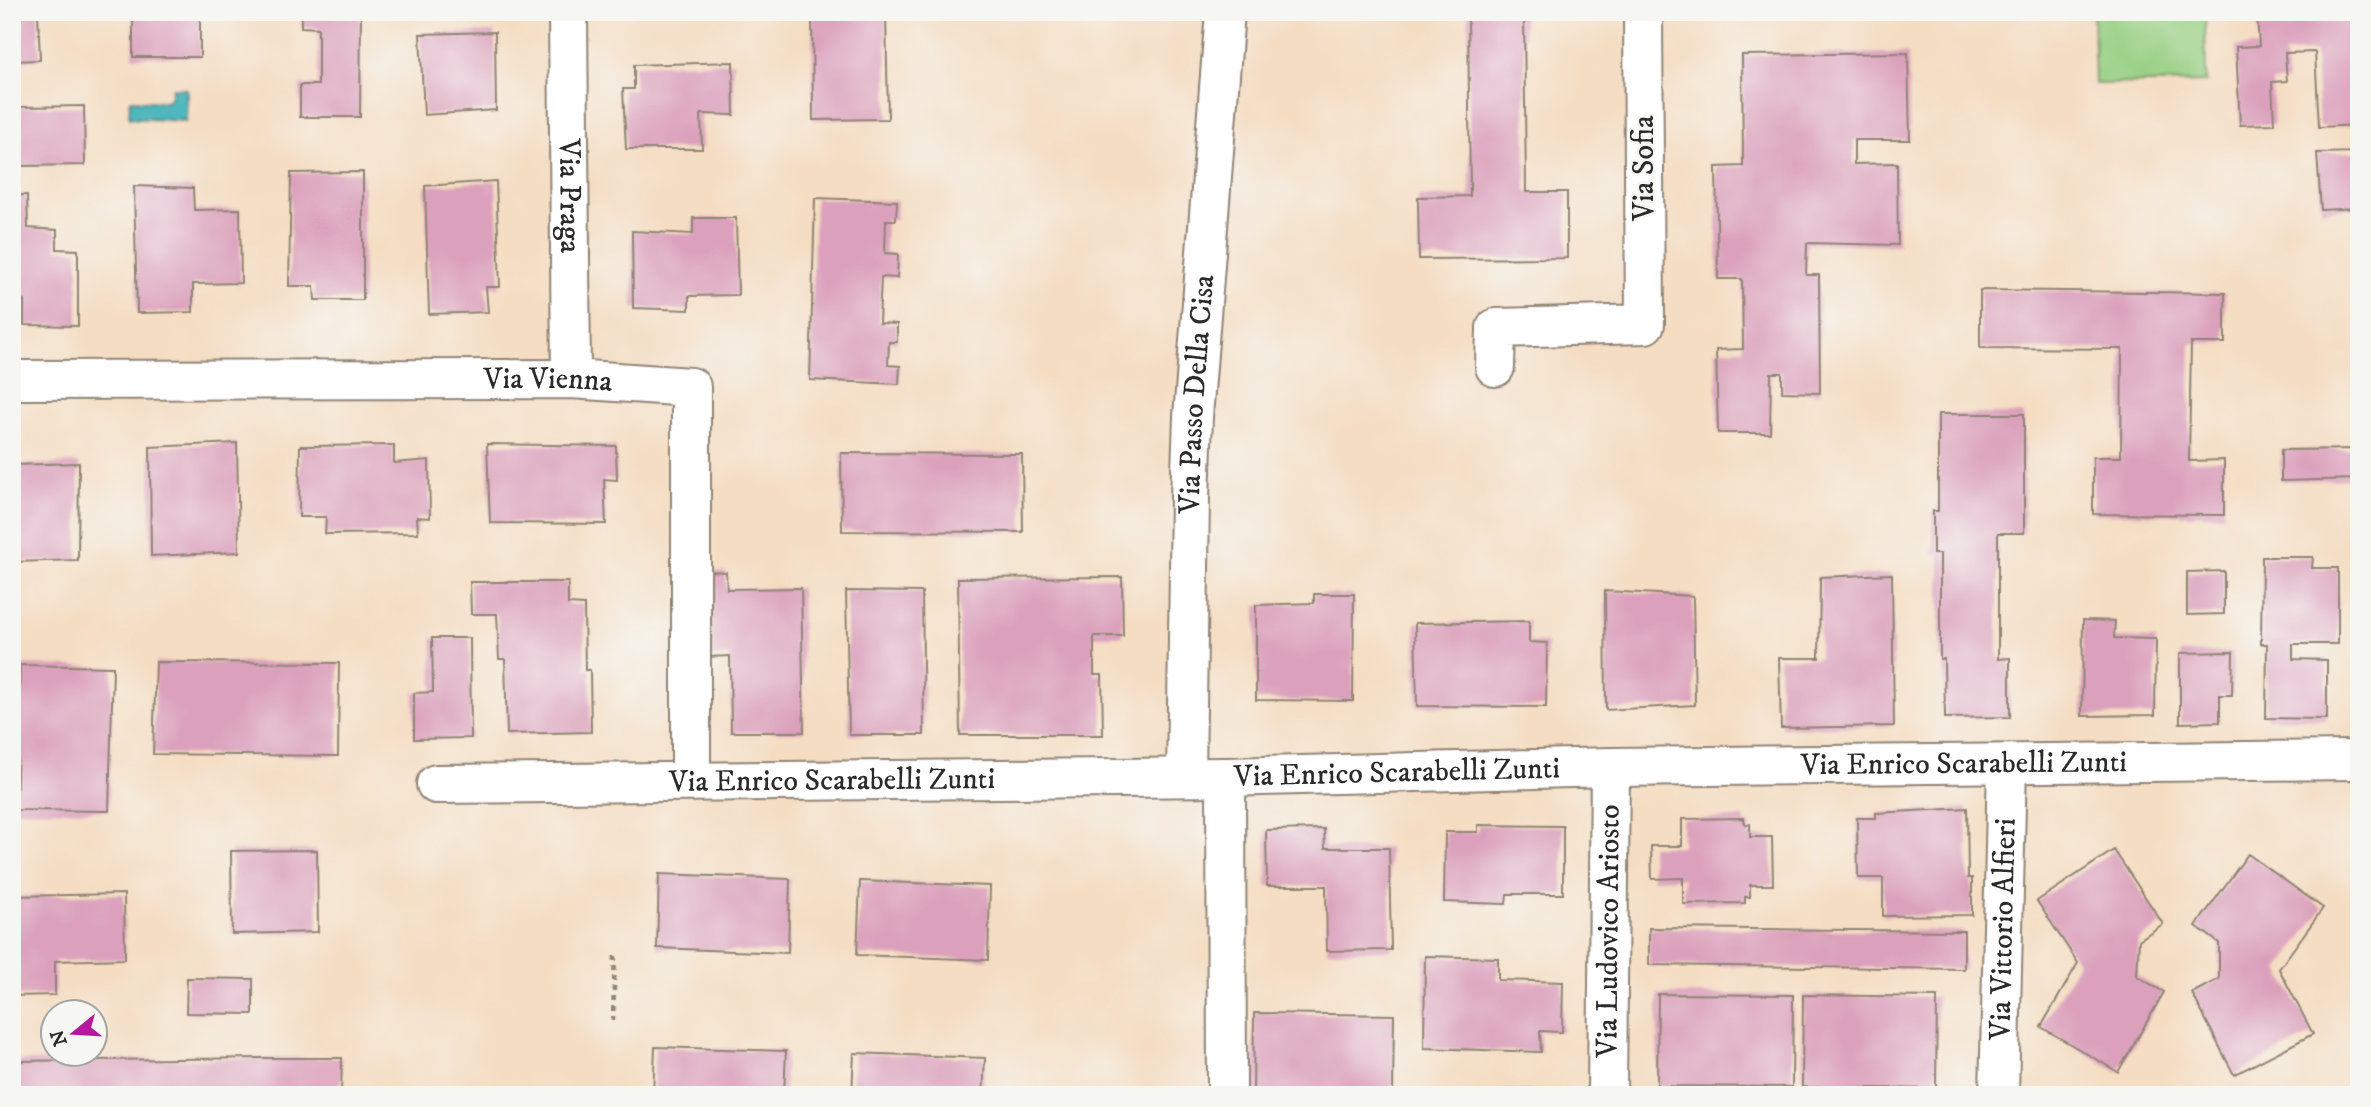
<svg xmlns="http://www.w3.org/2000/svg" width="2371" height="1107" viewBox="0 0 2371 1107" font-family="'IM FELL DW Pica',serif">
<style>
.green{fill:#97cf82;stroke:#617d56;stroke-width:2}
.water{fill:#44b4ba;stroke:#387072;stroke-width:2}
.building{fill:#dba1bc}
.lines{fill:none;stroke-linecap:round;stroke-linejoin:round}
.minor-casing{stroke:#908476;stroke-width:42}
.path{stroke:#908476;stroke-width:4.5;stroke-dasharray:5 5;stroke-linecap:butt}
.minor{stroke:#fff;stroke-width:38}
.labels{text-anchor:middle;dominant-baseline:central;stroke-width:5;stroke-linejoin:round;paint-order:stroke}
.street-label{font-size:30px;fill:#2b2b2b;stroke:#f6f6f2}
</style>
<rect width="100%" height="100%" fill="#f6f6f2"/>
<filter id="ink" filterUnits="userSpaceOnUse"><feTurbulence type="fractalNoise" baseFrequency=".0143" numOctaves="2"/><feDisplacementMap in="SourceGraphic" scale="14" xChannelSelector="R" yChannelSelector="G"/><feConvolveMatrix kernelMatrix="1 2 1 2 8 2 1 2 1" color-interpolation-filters="sRGB"/></filter>
<filter id="wash" filterUnits="userSpaceOnUse"><feTurbulence type="fractalNoise" baseFrequency=".00686" numOctaves="4" result="noise"/><feDisplacementMap in="SourceGraphic" scale="28" xChannelSelector="R" yChannelSelector="G"/><feGaussianBlur stdDeviation="1.57" result="paint"/><feColorMatrix in="noise" values="0 0 0 0 0 0 0 0 0 0 0 0 0 0 0 0 0 1.4 0 .05"/><feComposite in="paint" operator="in"/></filter>
<g filter="url(#wash)">
<rect width="100%" height="100%" fill="#f4ddc2"/>
<path class="green" d="M2093,12H2205L2206,82L2095,84Z"/>
<path class="water" d="M172,88L187,89L186,121L129,118L130,100L167,102L171,96Z"/>
<g id="blocks">
<path class="building" d="M12,12H38L40,60L12,61Z
M133,12H200V57H133Z
M301,12H361L360,117H300V85H318V28L301,27Z
M812,12H886L888,119L813,120Z
M1468,12H1564V15H1524L1526,192H1567V258L1419,259L1418,197L1470,196Z
M2257,12H2359V125L2319,127L2315,52L2285,53L2287,81L2272,82L2274,124L2240,125L2236,47L2259,46Z
M495,32L496,110L424,115L420,34Z
M1908,53L1910,140H1854V164L1897,163L1898,245L1807,243L1806,275H1819L1820,393L1782,392V373H1771L1770,433H1718L1716,350L1743,349L1742,279H1718L1716,167L1743,166L1742,55Z
M733,62L734,115L701,114L702,149H626L623,89H634V65Z
M84,106L85,165L21,166L20,107Z
M2359,152V208L2321,210L2317,153Z
M363,172V300H315L314,286H289L291,173Z
M496,181L500,287H486L488,312L429,314L425,186Z
M134,186L193,188L194,210L240,209L241,283L193,284V312L137,313Z
M12,195H27L28,228L57,230V249L78,250V326L24,325V300L12,299Z
M815,198L897,201L896,220H886L885,253L898,254L897,278L881,277L879,323L897,324V342H889L888,365L900,366L899,384L810,380Z
M693,218H736L738,295L689,296V310L633,308L632,231L693,234Z
M1980,290L2225,293V343H2191L2189,461L2224,460V515L2093,514V457H2121L2122,349L1980,348Z
M1938,414H2024V533H1998V659L2010,658V717L1945,718L1944,659H1940V554H1933V511H1938Z
M237,443L239,552L151,556L150,447Z
M487,444L616,446L617,480L604,479L606,524L490,523Z
M394,445V463L429,460L430,518L417,517L418,533L325,534L326,517H299L300,446Z
M2359,449V479L2281,481V450Z
M841,453L1022,454L1023,532L842,531Z
M79,463L78,560L12,562V465Z
M2262,557H2313L2312,568H2338V644H2293V659L2327,660V719L2266,718L2267,644H2261Z
M709,571L726,572L727,589L801,588L804,732H731L730,656L707,657Z
M2224,571V614L2187,615V572Z
M1892,574L1894,726L1781,728L1779,658H1819L1820,577Z
M1122,577L1123,636H1094V675H1102L1103,735H960L958,578Z
M470,582H568V604L584,605L585,670H590L591,732L507,734L505,659H499L497,614H471Z
M846,591L922,592L924,735H849Z
M1605,591L1693,596L1695,705L1606,710Z
M1314,594H1354L1353,701L1256,700V605L1314,603Z
M2083,620L2115,621L2114,638L2156,639L2155,715L2082,716Z
M1529,621V642L1547,643L1546,707L1417,706L1415,623Z
M432,638H470L471,738L414,739V693L433,692Z
M2233,652L2232,695H2220V722L2180,723V653Z
M156,662L339,663L338,756L153,754Z
M20,665L113,667L109,811L16,810Z
M1967,808L1968,878H1972V915L1883,916V878H1858L1857,818H1876V813Z
M1744,818L1745,824H1750V837H1772L1773,885H1750V897H1745V903L1683,904V878L1652,879L1651,846H1682V819Z
M1478,825L1563,826V894H1507L1506,904L1444,902L1445,832H1478Z
M1324,829L1325,848H1389L1391,950L1327,951L1326,886H1267L1266,830Z
M317,850L318,932L232,934L231,851Z
M2114,850L2163,924L2139,940L2137,976L2164,992L2118,1072L2041,1027L2078,963L2037,901Z
M2248,854L2323,908L2279,969L2313,1034L2234,1075L2192,993L2219,979V943L2196,926Z
M659,874L790,879L788,953L657,948Z
M860,881L990,886L988,960L857,955Z
M124,894L125,959L55,961V995L12,996V896Z
M1649,928L1964,931V969L1649,965Z
M1425,956L1498,958V980L1563,982L1562,1032L1540,1031L1541,1052L1424,1048Z
M187,978L253,979V1014L186,1013Z
M1658,994L1793,995L1792,1087L1657,1086Z
M1803,995L1937,997L1936,1089L1802,1087Z
M1254,1013L1394,1015L1393,1095H1253Z
M655,1047L786,1051L784,1095H653Z
M854,1053L985,1058L983,1095H852Z
M262,1058H342L341,1095H12V1061Z
M1505,1090L1562,1092V1095H1505Z"/>
</g>
</g>
<g filter="url(#ink)">
<use href="#blocks" fill-opacity="0" stroke="#908476" stroke-width="2"/>
<g class="lines">
<defs>
<g id="minor">
<path id="s1" d="M568,12L571,379"/>
<path d="M1495,367L1496,328L1645,324L1643,12"/>
<path id="s2" d="M12,380L571,379L691,387V780"/>
<path id="s3" d="M1186,777L1190,498L1193,417L1225,12"/>
<path d="M1226,777L1227,1095"/>
<path id="s4" d="M436,784L1226,777L1610,767L2359,760"/>
<path id="s5" d="M1607,1095L1610,767"/>
<path id="s6" d="M1999,1095L2007,764"/>
</g>
</defs>
<use href="#minor" class="minor-casing"/>
<path class="path" d="M613,1021L615,952"/>
<use href="#minor" class="minor"/>
</g>
</g>
<g class="labels">
<g class="street-label">
<text transform="translate(1644 168) rotate(-90)">Via Sofia</text>
<text stroke="none"><textPath href="#s1" startOffset="184">Via Praga</textPath></text>
<text stroke="none"><textPath href="#s2" startOffset="536">Via Vienna</textPath></text>
<text stroke="none"><textPath href="#s3" startOffset="383">Via Passo Della Cisa</textPath></text>
<text stroke="none"><textPath href="#s4" startOffset="1528">Via Enrico Scarabelli Zunti</textPath></text>
<text stroke="none"><textPath href="#s4" startOffset="961">Via Enrico Scarabelli Zunti</textPath></text>
<text stroke="none"><textPath href="#s4" startOffset="396">Via Enrico Scarabelli Zunti</textPath></text>
<text stroke="none"><textPath href="#s6" startOffset="166">Via Vittorio Alfieri</textPath></text>
<text stroke="none"><textPath href="#s5" startOffset="164">Via Ludovico Ariosto</textPath></text>
</g>
</g>
<rect width="2371" height="1107" fill="none" stroke="#f6f6f2" stroke-width="42"/>
<g transform="translate(74 1033) rotate(252)"><circle r="33" fill="#f6f6f2" stroke="#a5a5a2" stroke-width="2"/>
<path d="M0-5L12 26L0 18L-12 26Z" fill="#b5179e"/>
<text y="-10" font-size="19" font-weight="bold" text-anchor="middle" fill="#2b2b2b">N</text>
</g>
</svg>
